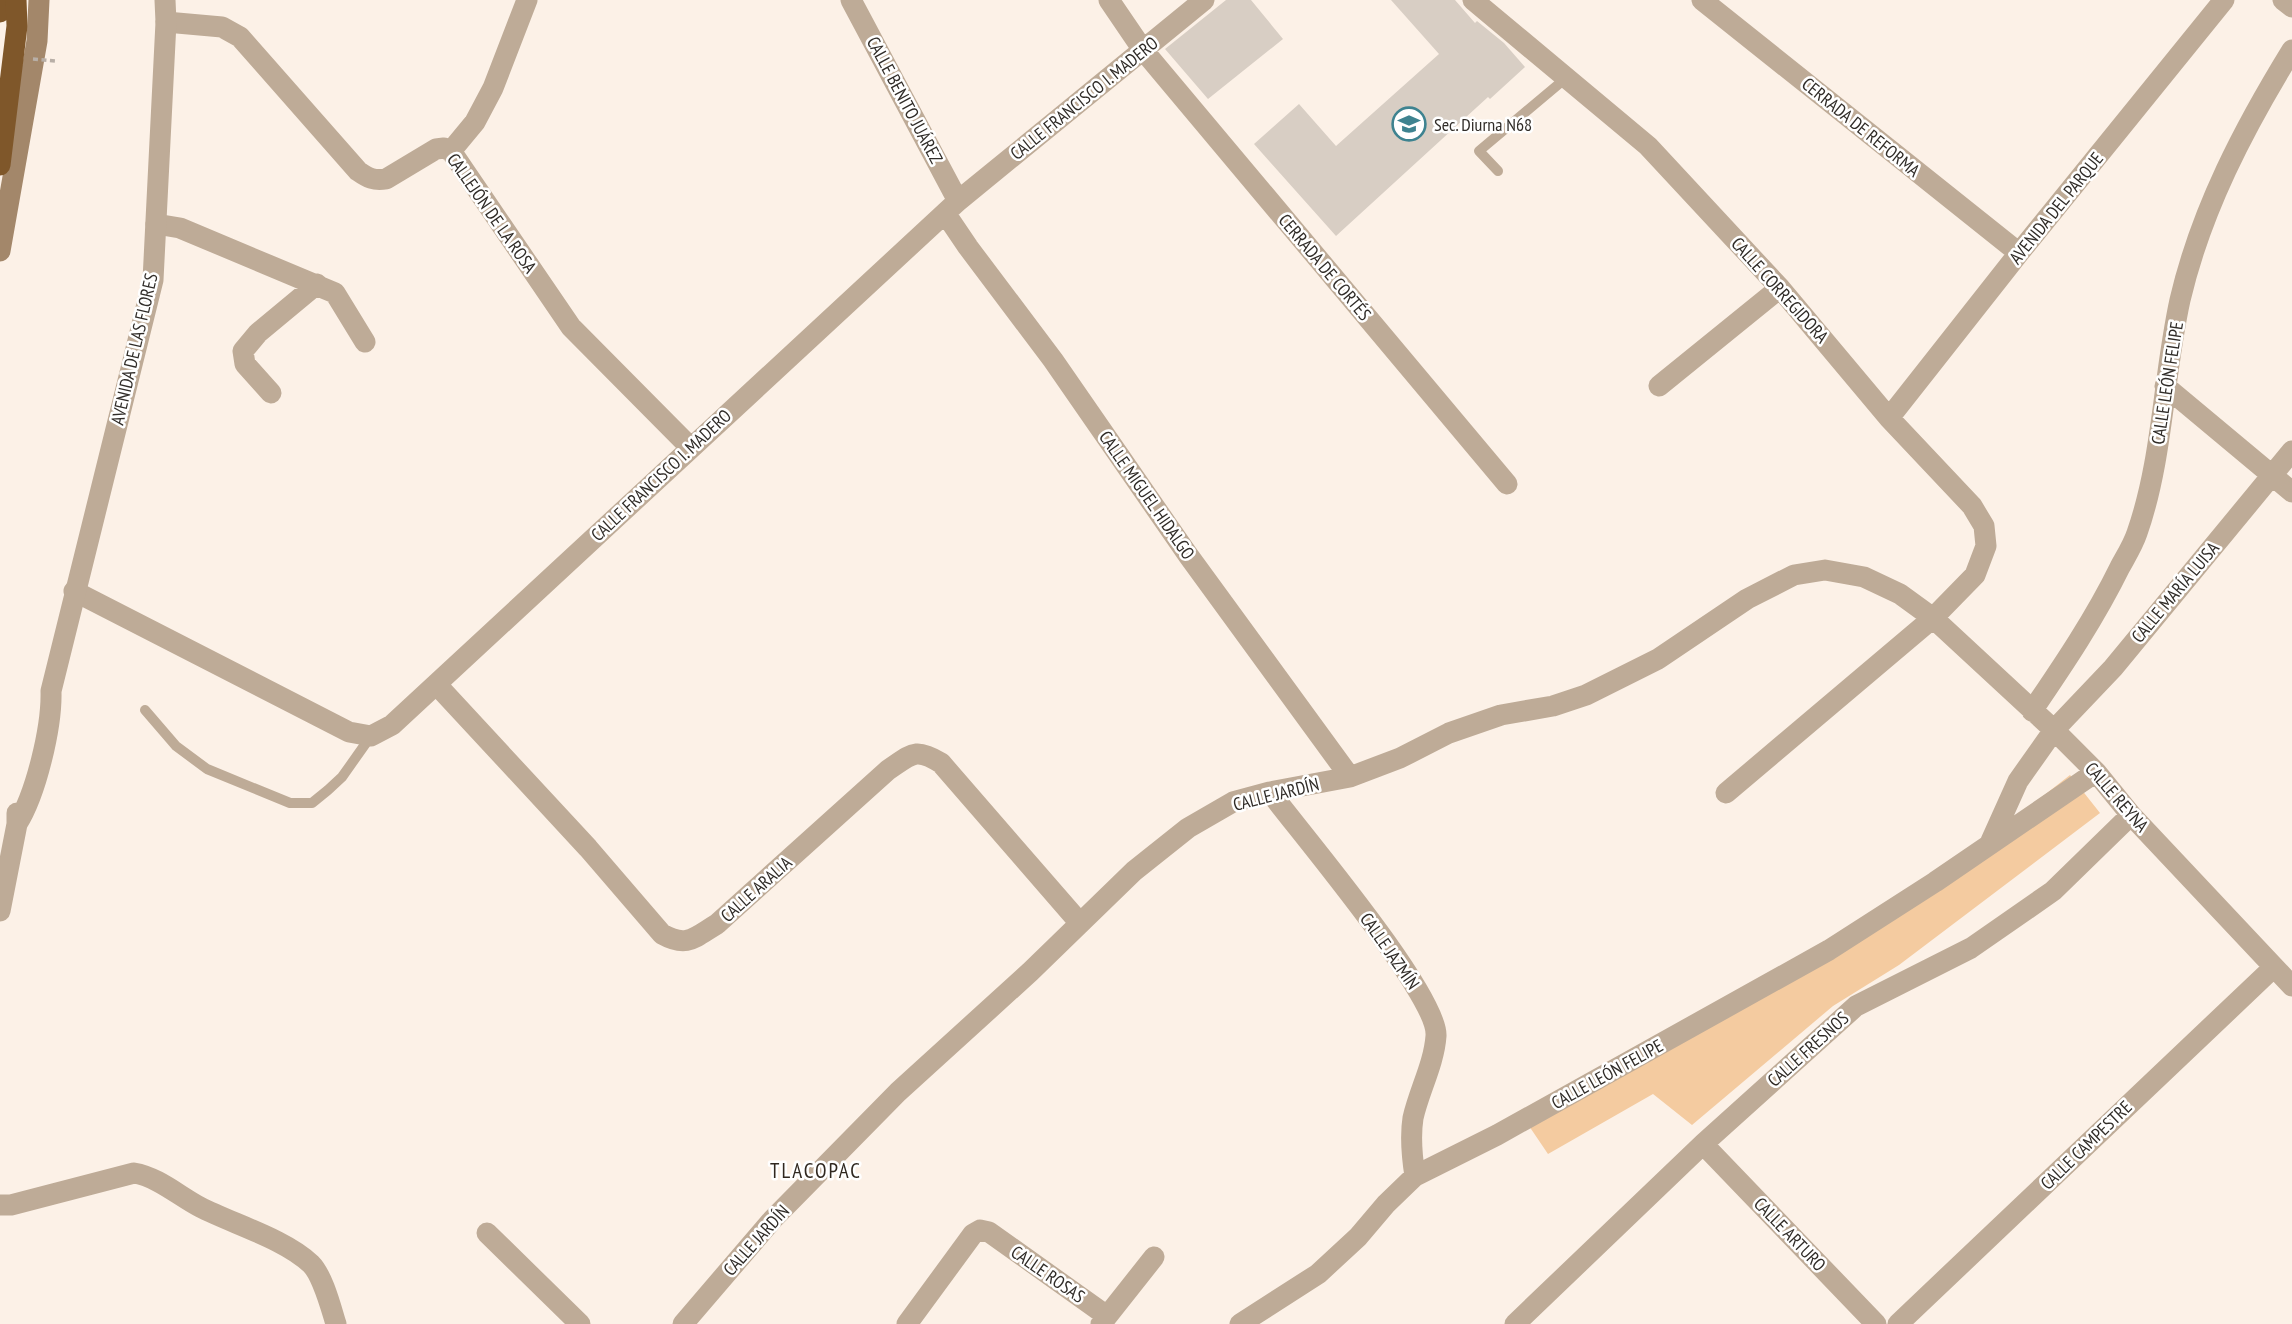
<svg xmlns="http://www.w3.org/2000/svg" width="2292" height="1324" viewBox="0 0 2292 1324" font-family="'PT Sans Narrow',sans-serif">
<style>
.green{fill:#f4cba0}
.building{fill:#d8cec4}
.lines{fill:none;stroke-linecap:round;stroke-linejoin:round}
.service{stroke:#beab97;stroke-width:10}
.minor{stroke:#beab97;stroke-width:21}
.tertiary{stroke:#beab97;stroke-width:21}
.secondary{stroke:#a3876a;stroke-width:21}
.motorway{stroke:#7f572a;stroke-width:21}
.path-bridge{stroke:#b8afa7;stroke-width:3.5;stroke-dasharray:5 3.5;stroke-linecap:butt}
.motorway-bridge{stroke:#7f572a;stroke-width:21}
.labels{text-anchor:middle;dominant-baseline:central;stroke-width:5;stroke-linejoin:round;paint-order:stroke}
.street-label{font-size:18px;fill:#302c28;stroke:#fff}
.poi-label{font-size:18px;fill:#302c28;stroke:#fff;text-anchor:start}
.quarter-label{font-size:21px;letter-spacing:2px;fill:#302820;stroke:#fff}
</style>
<rect width="100%" height="100%" fill="#fcf1e7"/>
<path class="green" d="M2070,775L2100,813L1899,965L1833,1006L1692,1125L1653,1094L1548,1154L1527,1123L1930,885Z"/>
<path class="building" d="M1226,0H1251L1283,39L1208,99L1165,49Z
M1391,0H1455L1475,23L1477,21L1504,43L1525,67L1490,99L1488,97L1336,236L1254,144L1299,104L1336,146L1439,54Z"/>
<g class="lines">
<path class="service" d="M1498,171L1479,151L1566,78
M145,710L176,746L207,769L290,803H312L328,790L342,777L371,736"/>
<path class="minor" d="M851,0L958,201
M1109,0L1143,50L1507,484
M1473,0L1648,146L1780,288L1889,418L1972,506L1984,526L1986,546L1975,575L1933,618L1726,793
M1702,0L2019,253
M2283,0L2292,7
M166,22L222,27L240,37L358,171C368,178 374,181 386,179L436,149L444,148L451,151L571,327L690,447
M451,151L475,122L493,88L527,0
M945,213L968,247L1053,360L1188,555L1350,777
M156,224L180,228L335,293L365,342
M1659,386L1780,288
M2165,386L2292,492
M271,393L245,364L243,351L258,333L317,284
M1889,418L2019,253L2224,0
M74,591L349,732L371,736L392,725L958,201L1204,0
M437,685L588,848L662,934C687,948 694,938 717,924L888,770C912,754 915,747 941,763L1079,922
M2032,711C2064,664 2095,618 2120,567C2126,556 2133,545 2137,533C2163,459 2163,377 2180,300C2201,210 2244,128 2292,50
M1270,792C1300,832 1439,996 1436,1036C1434,1064 1419,1091 1413,1118C1410,1137 1412,1157 1415,1176
M1991,841L2018,781L2054,730L2113,668L2292,451
M1703,1144L1876,1324
M0,1205H11L134,1173C158,1177 179,1196 200,1207C233,1224 285,1239 311,1264C323,1276 331,1308 336,1324
M487,1233L580,1324
M683,1324L773,1219L898,1092L1030,972L1134,871L1188,828L1233,802L1270,792L1350,777L1400,758L1449,733L1501,715L1553,706L1586,695L1658,659L1747,599L1794,575L1825,570L1864,577L1900,594L1933,618L2054,730L2096,772L2131,815L2292,986
M907,1324L973,1234L980,1230L989,1232L1107,1316
M1101,1324L1154,1257
M1240,1324L1318,1274L1358,1237L1386,1204L1415,1176L1497,1135L1829,950L1935,882L2096,772
M1515,1324L1703,1144L1856,1006L1971,948L2053,891L2131,815
M1898,1324L2274,967"/>
<path class="tertiary" d="M17,824C36,794 52,727 51,691L153,280L166,22L165,0
M0,911L17,824V813"/>
<path class="secondary" d="M0,251L37,41L39,0"/>
<path class="motorway" d="M0,12L1,0"/>
<path class="path-bridge" d="M33,59L56,61"/>
<path class="motorway-bridge" d="M0,165L17,26L16,0"/>
</g>
<defs>
<symbol id="school-ring" viewBox="-11 -11 22 22"><circle r="9.5" fill="#fff" stroke="#3e8390" stroke-width="1.5"/><path d="M0-5L7-2L0 1L-7-2ZM-4 1L0 2.5L4 1V4Q0 6-4 4Z" fill="#3e8390"/></symbol>
</defs>
<g fill-rule="evenodd">
<use href="#school-ring" x="1390" y="105" width="38" height="38"/>
</g>
<g class="labels">
<g class="street-label">
<text transform="translate(1084 98) rotate(-39)">CALLE FRANCISCO I. MADERO</text>
<text transform="translate(905 100) rotate(62)">CALLE BENITO JUÁREZ</text>
<text transform="translate(1861 127) rotate(39)">CERRADA DE REFORMA</text>
<text transform="translate(2056 208) rotate(-51)">AVENIDA DEL PARQUE</text>
<text transform="translate(492 213) rotate(55)">CALLEJÓN DE LA ROSA</text>
<text transform="translate(1325 267) rotate(50)">CERRADA DE CORTÉS</text>
<text transform="translate(1780 290) rotate(48)">CALLE CORREGIDORA</text>
<text transform="translate(134 349) rotate(-77)">AVENIDA DE LAS FLORES</text>
<text transform="translate(2167 383) rotate(-81)">CALLE LEÓN FELIPE</text>
<text transform="translate(661 475) rotate(-43)">CALLE FRANCISCO I. MADERO</text>
<text transform="translate(1147 495) rotate(55)">CALLE MIGUEL HIDALGO</text>
<text transform="translate(2175 592) rotate(-50)">CALLE MARÍA LUISA</text>
<text transform="translate(1276 794) rotate(-14)">CALLE JARDÍN</text>
<text transform="translate(2117 797) rotate(49)">CALLE REYNA</text>
<text transform="translate(756 889) rotate(-42)">CALLE ARALIA</text>
<text transform="translate(1390 951) rotate(55)">CALLE JAZMÍN</text>
<text transform="translate(1808 1049) rotate(-42)">CALLE FRESNOS</text>
<text transform="translate(1607 1074) rotate(-29)">CALLE LEÓN FELIPE</text>
<text transform="translate(2086 1145) rotate(-44)">CALLE CAMPESTRE</text>
<text transform="translate(1790 1234) rotate(46)">CALLE ARTURO</text>
<text transform="translate(756 1240) rotate(-48)">CALLE JARDÍN</text>
<text transform="translate(1048 1274) rotate(35)">CALLE ROSAS</text>
</g>
<g class="poi-label">
<text x="1434" y="124">Sec. Diurna N68</text>
</g>
<g class="quarter-label">
<text x="816" y="1170">TLACOPAC</text>
</g>
</g>
</svg>
